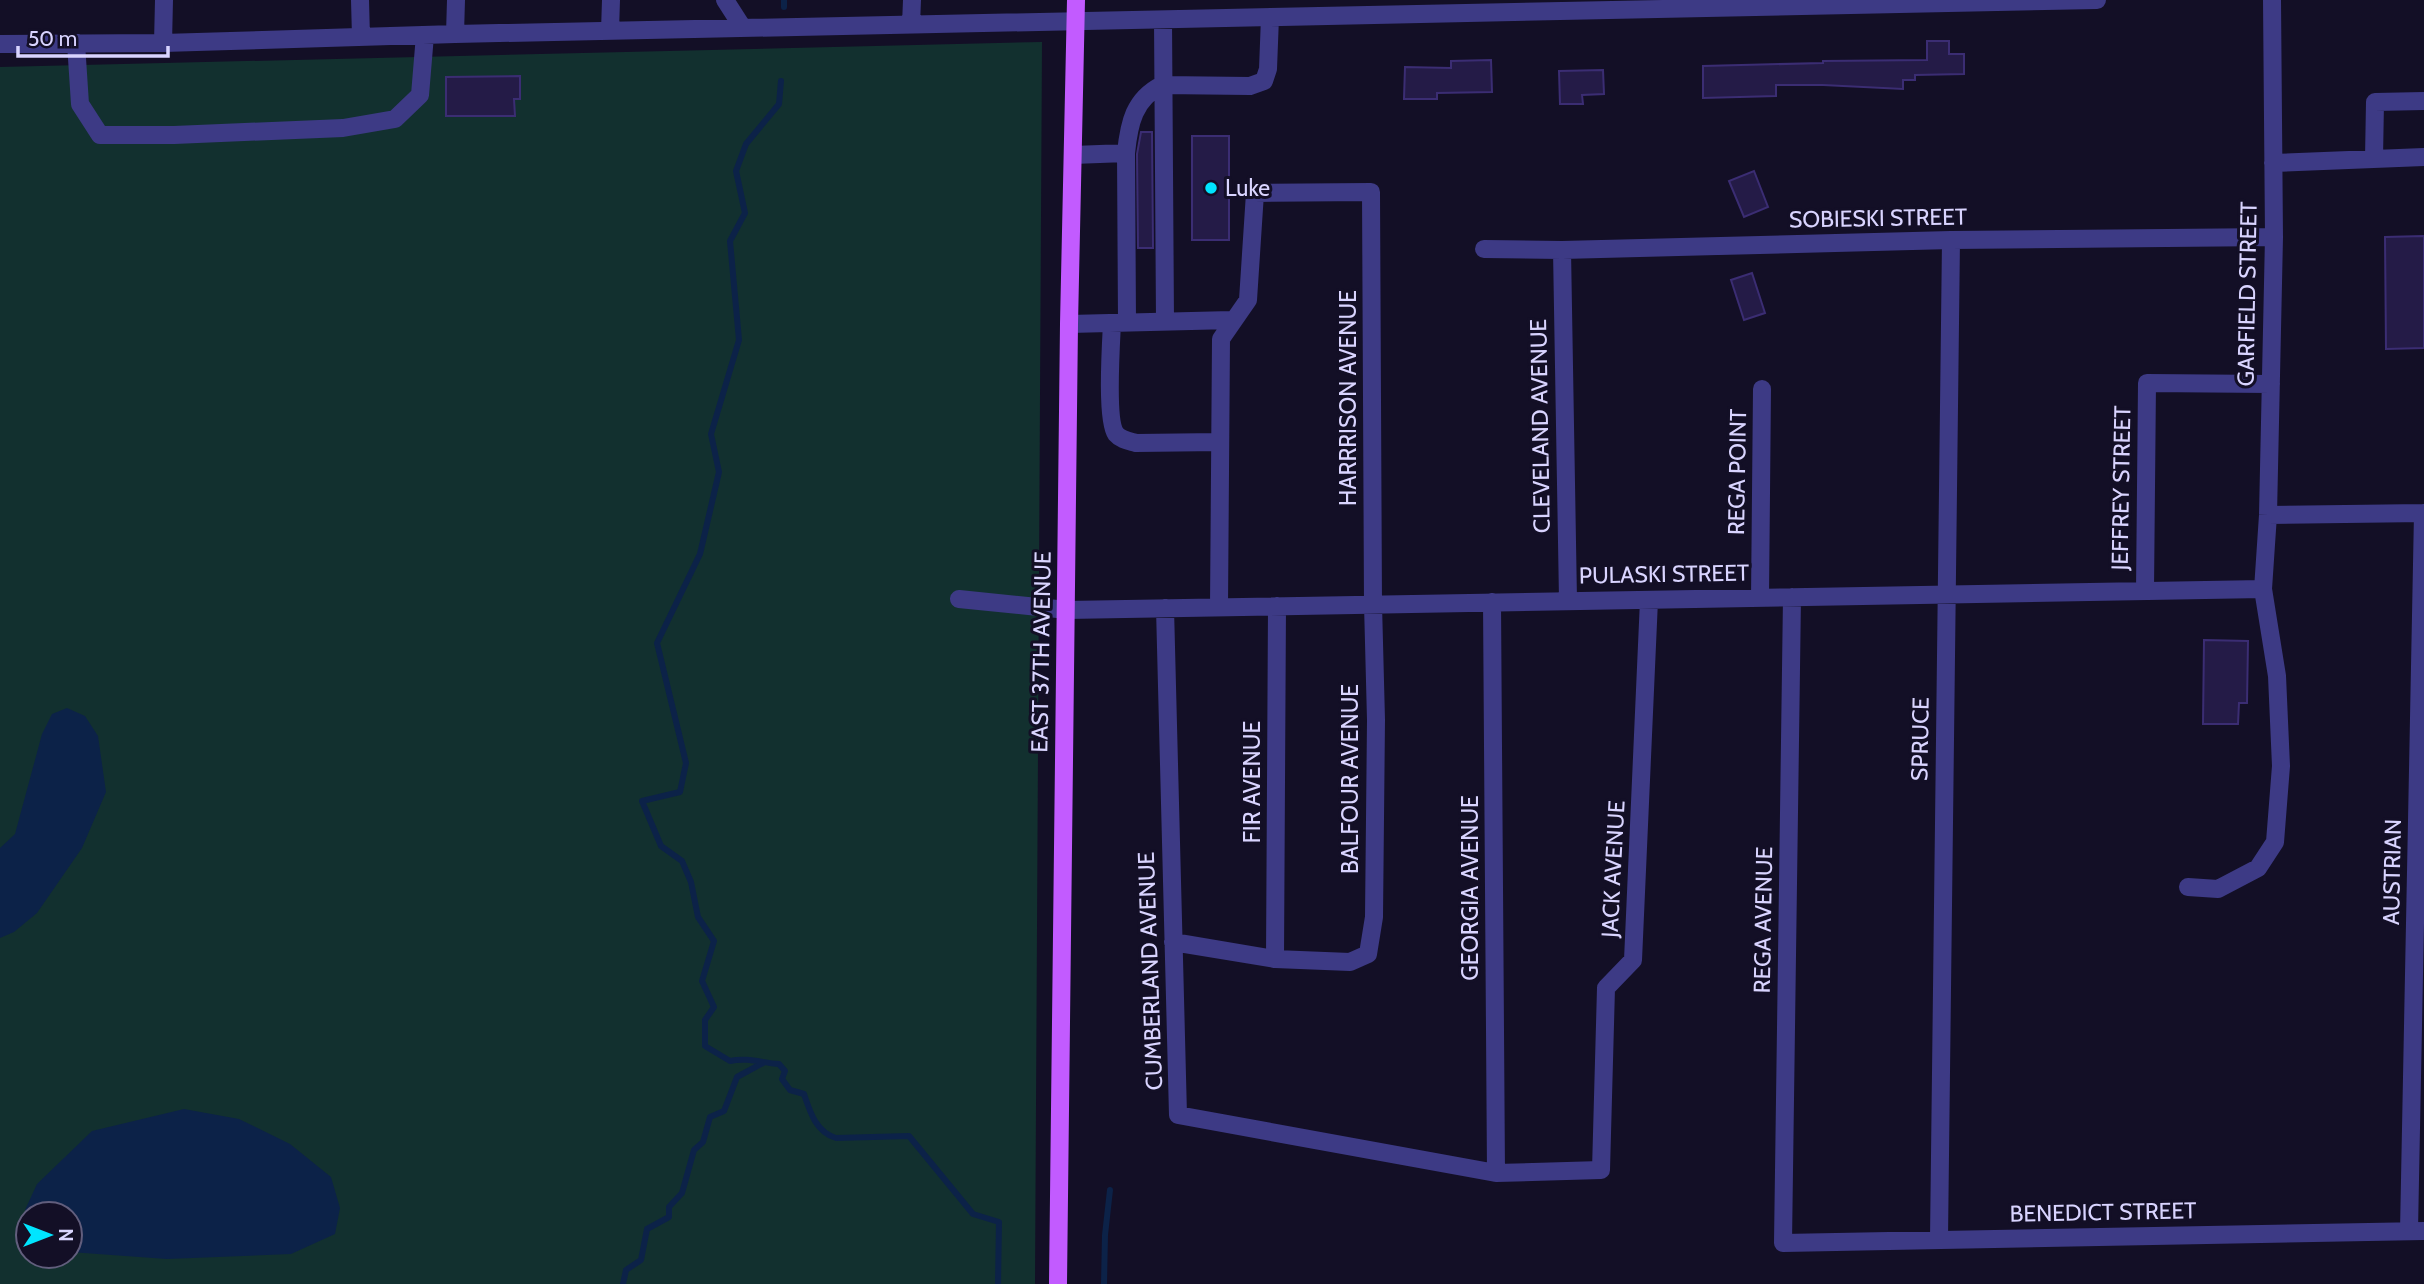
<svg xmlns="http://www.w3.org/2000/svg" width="2424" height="1284" viewBox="0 0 2424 1284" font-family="Cabin,sans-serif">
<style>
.green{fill:#12302f;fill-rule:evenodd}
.water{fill:#0c2248}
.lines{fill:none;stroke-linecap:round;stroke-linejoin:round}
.stream{stroke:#0c2248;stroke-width:6}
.building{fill:#241b47;stroke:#3b2d73;stroke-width:2}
.minor{stroke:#3d3a85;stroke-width:18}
.major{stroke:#c25bff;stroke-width:18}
.poi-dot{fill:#00e5ff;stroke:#130f26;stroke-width:2.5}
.labels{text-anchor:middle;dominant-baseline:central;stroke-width:6;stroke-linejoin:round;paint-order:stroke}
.poi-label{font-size:23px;fill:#d9d4ff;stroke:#130f26;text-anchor:start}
.street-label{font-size:23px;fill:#d9d4ff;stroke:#130f26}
</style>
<rect width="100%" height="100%" fill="#130f26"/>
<path class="green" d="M1042,42L1035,1284H0V67ZM28,1214H70V1256H28Z"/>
<path class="water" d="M67,708L85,716L98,736L106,792L82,848L37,913L14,932L0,938V848L15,834L42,734L52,714Z
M184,1109L239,1119L290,1144L331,1177L340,1208L335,1234L291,1254L167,1259L70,1252V1214H28V1221L25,1210L37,1184L92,1131Z"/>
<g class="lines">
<path class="stream" d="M784,0V7
M781,81L779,104L746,144L736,171L745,213L730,241L739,340L711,434L719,472L700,554L657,643L686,763L680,792L642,801L661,846L682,861L691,882L698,917L714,941L702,981L714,1007L705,1020V1046L730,1061C748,1057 762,1063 779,1064L785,1071L782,1079L790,1090L804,1094C810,1112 816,1132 836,1138L909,1136L973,1214L999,1222L998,1284
M623,1284L626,1270L641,1260L647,1229L669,1217V1207L682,1193L694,1150L703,1142L710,1117L724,1111L737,1077L763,1063
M1104,1284L1105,1235L1110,1190"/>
</g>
<path class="building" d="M1927,41H1949V54H1964V74L1915,75V80H1903V89L1823,85H1776V96L1703,98V66L1823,63V61L1927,60Z
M1491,60L1492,92L1437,93V99H1404L1405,67L1451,68V61Z
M1603,70L1604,94L1582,95L1583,104H1560L1559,71Z
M520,76V99H514L515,116H446V77Z
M1141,132H1152L1153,248H1138L1137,154Z
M1192,136H1229V240H1192Z
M1754,171L1768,207L1744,217L1729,181Z
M2424,236V348L2386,349L2385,237Z
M1752,273L1765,313L1744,320L1731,280Z
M2204,640L2248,641L2247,703H2239L2238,724H2203Z"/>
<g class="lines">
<path class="minor" d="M360,0L361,37
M725,0L743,28
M1163,20L1165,321
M911,25L912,0
M610,31L611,0
M455,34L456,0
M76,43L80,104L100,135H174L343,128L395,119L420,95L425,35
M163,43L164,0
M0,44L163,43L455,34L2097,0
M1126,153L1127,322
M1073,155L1126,153C1129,123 1134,99 1162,85L1250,86L1264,81L1268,69L1270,17
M2374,158L2375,102L2424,101
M2273,163L2424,157
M1484,249L1562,250L1951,240L2274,237
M1562,250L1568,600
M1112,323C1111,343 1106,421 1116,434C1121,440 1129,441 1136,443L1220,442
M1069,324L1232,320
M2268,515L2424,513
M2145,591L2147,383L2271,384
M1792,597L1783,1243L2424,1231
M1760,598L1762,389
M959,599L1067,610L2263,589
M1492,602L1496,1173
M1165,608L1178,1115L1496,1173L1601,1170L1606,988L1633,960L1649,600
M2188,887L2218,889L2258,868L2275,842L2281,766L2277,676L2263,589L2268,515L2274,237L2272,0
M1173,942L1275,959L1350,962L1368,954L1374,917L1376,720L1373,604L1371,192L1255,193L1248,300L1221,339L1219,607
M1275,959L1277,606
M2409,1231L2423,513
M1939,1239L1951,240"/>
<path class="major" d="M1058,1284L1069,324L1076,0"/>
</g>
<circle class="poi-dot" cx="1211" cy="188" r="7"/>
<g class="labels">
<g class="poi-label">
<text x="1225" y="188">Luke</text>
</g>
<g class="street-label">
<text transform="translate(1878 218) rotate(-1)">SOBIESKI STREET</text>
<text transform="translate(2247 294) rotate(-89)">GARFIELD STREET</text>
<text transform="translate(1348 398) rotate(-90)">HARRRISON AVENUE</text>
<text transform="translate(1540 426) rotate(-91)">CLEVELAND AVENUE</text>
<text transform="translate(1737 472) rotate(-89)">REGA POINT</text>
<text transform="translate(2121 488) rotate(-89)">JEFFREY STREET</text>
<text transform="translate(1664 574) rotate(-1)">PULASKI STREET</text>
<text transform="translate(1041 652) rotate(-89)">EAST 37TH AVENUE</text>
<text transform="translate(1920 739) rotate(-89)">SPRUCE</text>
<text transform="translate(1350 779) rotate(-90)">BALFOUR AVENUE</text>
<text transform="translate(1252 782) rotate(-90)">FIR AVENUE</text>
<text transform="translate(1613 869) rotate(-87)">JACK AVENUE</text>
<text transform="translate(2392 872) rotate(-89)">AUSTRIAN</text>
<text transform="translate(1470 888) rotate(-90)">GEORGIA AVENUE</text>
<text transform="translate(1763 920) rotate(-89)">REGA AVENUE</text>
<text transform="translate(1150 971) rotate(-92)">CUMBERLAND AVENUE</text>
<text transform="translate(2103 1212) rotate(-1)">BENEDICT STREET</text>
</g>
</g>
<g transform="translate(49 1235) rotate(90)"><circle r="33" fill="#130f26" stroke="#625e7d" stroke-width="2"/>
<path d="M0-5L12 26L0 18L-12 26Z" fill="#00e5ff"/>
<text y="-10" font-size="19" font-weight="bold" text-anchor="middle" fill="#d9d4ff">N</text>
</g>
<path d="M18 46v10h150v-10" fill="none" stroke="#d9d4ff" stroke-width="3.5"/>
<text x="28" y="46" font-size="21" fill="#d9d4ff" stroke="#130f26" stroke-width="5" paint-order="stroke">50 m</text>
</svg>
